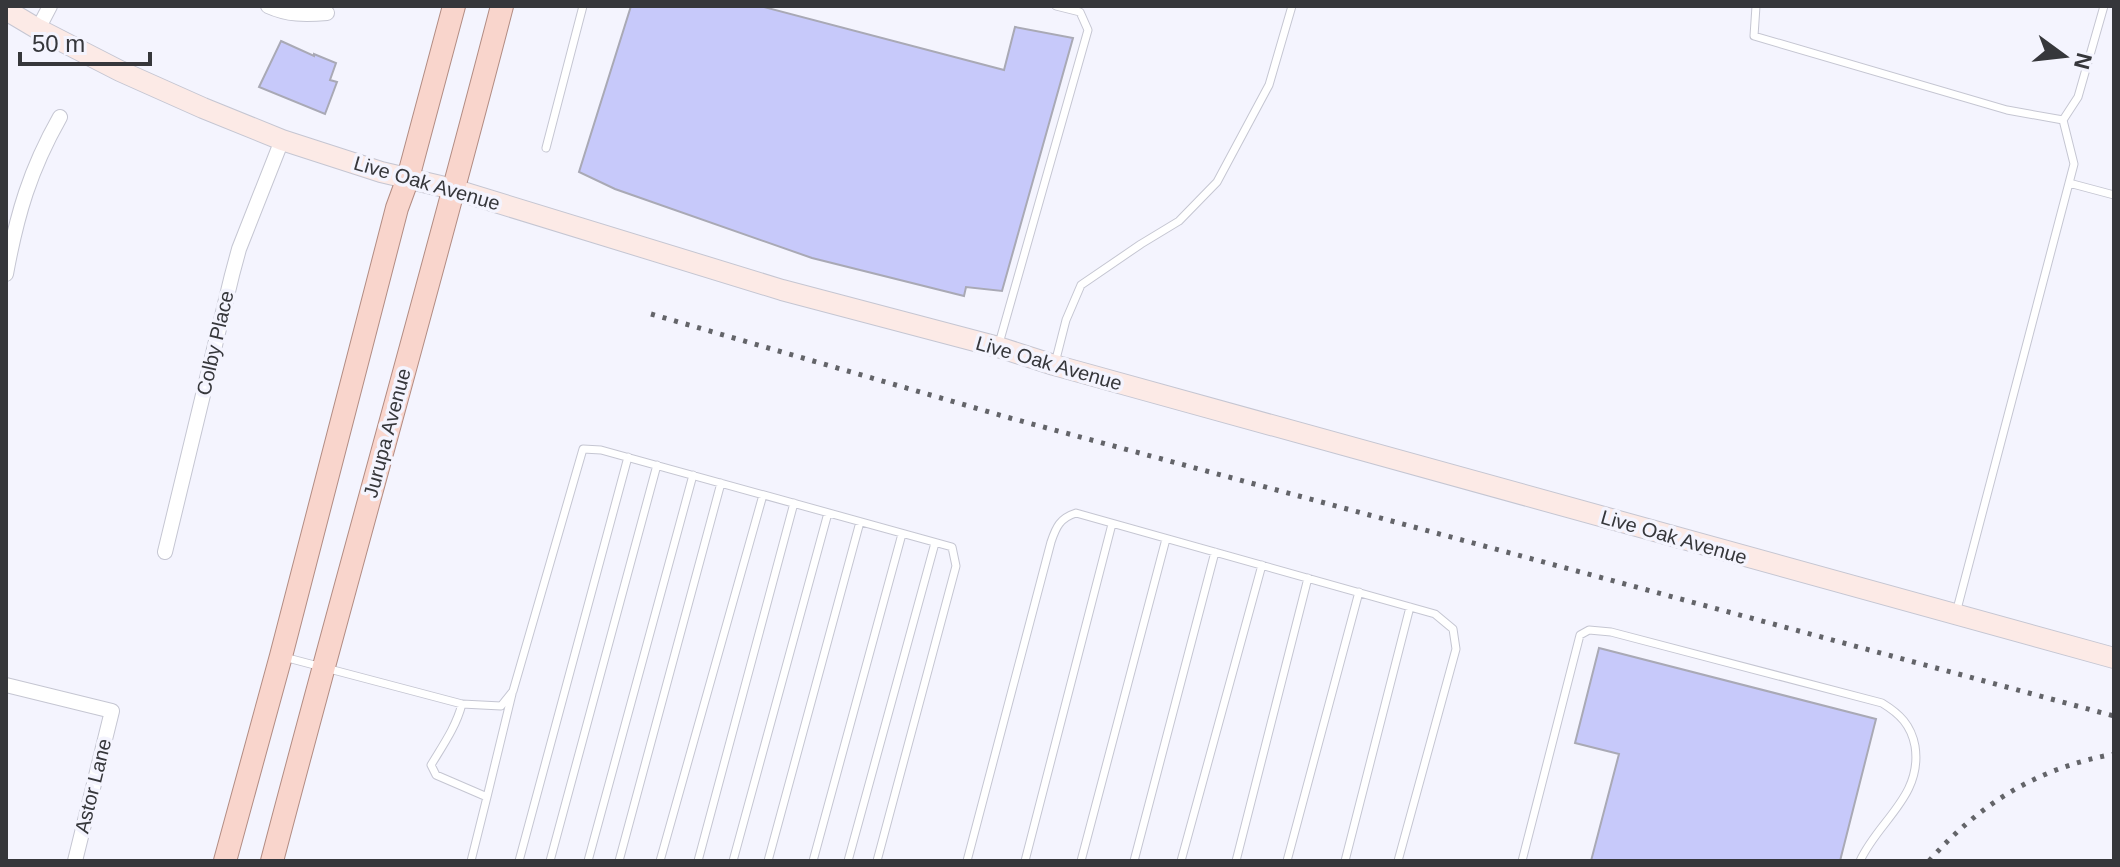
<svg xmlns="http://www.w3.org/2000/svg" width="2120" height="867" viewBox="0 0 2120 867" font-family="Arial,sans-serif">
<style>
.building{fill:#c7c9fa;stroke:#a9a9b5;stroke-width:2}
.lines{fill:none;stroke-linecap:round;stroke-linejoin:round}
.lane-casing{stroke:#c5c6d2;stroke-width:9}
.street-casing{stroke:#c5c6d2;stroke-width:16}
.secondary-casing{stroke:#c5c6d2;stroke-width:22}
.primary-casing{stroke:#b28c83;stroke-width:24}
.lane{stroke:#fff;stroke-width:7}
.street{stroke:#fff;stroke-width:14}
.secondary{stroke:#fceae6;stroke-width:20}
.primary{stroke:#f9d5cc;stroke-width:22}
.rail{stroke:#636469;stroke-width:5;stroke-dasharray:4 8;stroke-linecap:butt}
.labels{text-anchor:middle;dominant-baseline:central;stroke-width:7;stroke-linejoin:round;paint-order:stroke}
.street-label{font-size:20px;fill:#36373b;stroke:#f4f4fe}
</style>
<rect width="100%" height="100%" fill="#f4f4fe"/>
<path class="building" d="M631,6H760L1004,70L1015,27L1073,38L1002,291L966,287L964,296L812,258L615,189L579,172Z
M281,41L314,56V54L336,63L330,80L337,82L325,114L259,87Z
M1599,648L1876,719L1840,861H1591L1619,754L1575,743Z"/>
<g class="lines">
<defs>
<path id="lane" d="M1756,6L1754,36L2007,110L2063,120L2078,97L2104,6
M546,148L583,6
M2069,183L2114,195
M998,347L1088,30L1080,12L1056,6
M1055,363L1066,320L1081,285L1141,244L1179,221L1217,182L1269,85L1292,6
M1956,613L2074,164L2063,120
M284,657L462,704L501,706L513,691L583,449L601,450L952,547L956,566L877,861
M462,704C456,727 443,745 431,765L436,775L487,797L471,861
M487,797L512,694
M519,861L628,457
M550,861L657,465
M588,861L693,475
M619,861L721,483
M660,861L763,495
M698,861L794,503
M733,861L828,513
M768,861L860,522
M813,861L902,534
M848,861L935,543
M967,861L1051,542C1056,527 1060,518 1076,513L1435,614L1453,629L1456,649L1398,861
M1025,861L1112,524
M1081,861L1166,539
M1134,861L1215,552
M1181,861L1262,565
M1236,861L1308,578
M1287,861L1359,592
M1345,861L1410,607
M1522,861L1580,635L1589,630L1611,632L1882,703C1900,714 1911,725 1915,746C1923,796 1878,821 1860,861"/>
<path id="street" d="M268,6C288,15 305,15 327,13
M38,29L50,6
M6,274C17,214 30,170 60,117
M165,552L232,275L239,249L282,140
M6,685L112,711L75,861"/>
<path id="secondary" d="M6,10L38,29L120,71L203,108L282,140L381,172L453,189L782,290L998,347L1054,365L2114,658"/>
<path id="primary" d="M225,861L281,656L397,208L408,178L454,6
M272,861C347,575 428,292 502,6"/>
</defs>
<use href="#lane" class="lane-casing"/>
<use href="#street" class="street-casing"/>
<use href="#secondary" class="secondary-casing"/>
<use href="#primary" class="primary-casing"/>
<use href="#lane" class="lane"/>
<use href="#street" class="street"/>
<use href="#secondary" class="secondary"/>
<use href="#primary" class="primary"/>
<path class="rail" d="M651,314L1010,418L2114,716
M1929,861C1980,803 2038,768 2114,754"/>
</g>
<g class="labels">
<g class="street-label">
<text transform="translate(427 183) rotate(16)">Live Oak Avenue</text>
<text transform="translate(215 343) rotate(-77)">Colby Place</text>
<text transform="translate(1049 363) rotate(16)">Live Oak Avenue</text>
<text transform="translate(387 433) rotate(-75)">Jurupa Avenue</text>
<text transform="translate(1674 537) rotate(16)">Live Oak Avenue</text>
<text transform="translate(93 786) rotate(-76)">Astor Lane</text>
</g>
</g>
<rect width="2120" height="867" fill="none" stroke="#36373b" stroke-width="16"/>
<g transform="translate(2064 56) rotate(105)" stroke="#f4f4fe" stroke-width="6" paint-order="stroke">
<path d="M0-6L14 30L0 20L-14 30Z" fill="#36373b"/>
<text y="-12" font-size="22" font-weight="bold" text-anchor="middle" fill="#36373b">N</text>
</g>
<path d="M20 52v12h130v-12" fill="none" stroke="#36373b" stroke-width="4"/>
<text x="32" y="52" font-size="24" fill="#36373b" stroke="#f4f4fe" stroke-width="6" paint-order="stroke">50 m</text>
</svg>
